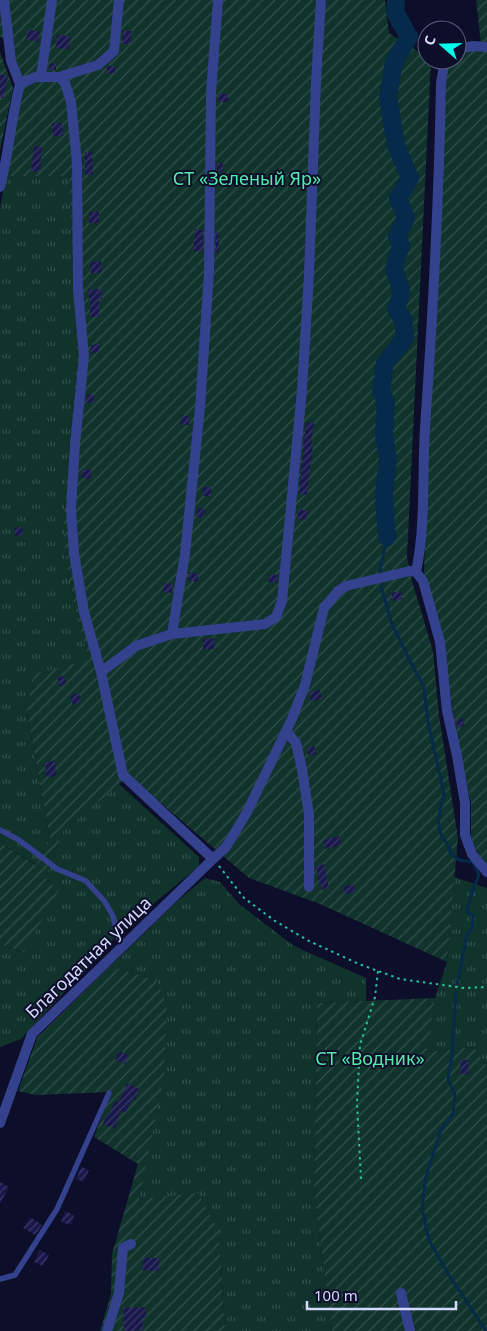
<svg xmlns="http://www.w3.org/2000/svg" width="487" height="1331" viewBox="0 0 487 1331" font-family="'Noto Sans',sans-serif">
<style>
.grass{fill:url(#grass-tufts)}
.garden{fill:url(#garden-furrows)}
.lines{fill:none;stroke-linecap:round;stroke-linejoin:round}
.stream{stroke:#062a4a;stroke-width:3}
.river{stroke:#062a4a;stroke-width:18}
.building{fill:url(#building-hatch)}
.path{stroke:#24c49e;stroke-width:2;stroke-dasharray:2.5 4;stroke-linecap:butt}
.service{stroke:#34418c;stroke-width:5.5}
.minor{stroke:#34418c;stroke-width:10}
.labels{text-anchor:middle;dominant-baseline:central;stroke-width:4;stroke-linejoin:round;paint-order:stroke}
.park-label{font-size:18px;fill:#56eaab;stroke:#0d0e29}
.street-label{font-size:18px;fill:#d5d8ff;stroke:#0d0e29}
</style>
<defs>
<pattern id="grass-tufts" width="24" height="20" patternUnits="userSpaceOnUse" patternTransform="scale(1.25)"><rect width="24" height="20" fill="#10332c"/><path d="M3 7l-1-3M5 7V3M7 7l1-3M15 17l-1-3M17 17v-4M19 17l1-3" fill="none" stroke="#32504c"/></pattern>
<pattern id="garden-furrows" width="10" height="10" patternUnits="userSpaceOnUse" patternTransform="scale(1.25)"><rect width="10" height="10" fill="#10332c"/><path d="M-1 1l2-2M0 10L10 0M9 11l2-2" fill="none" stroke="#32504c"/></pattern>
<pattern id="building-hatch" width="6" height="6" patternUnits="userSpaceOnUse" patternTransform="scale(1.25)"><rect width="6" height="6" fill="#19184b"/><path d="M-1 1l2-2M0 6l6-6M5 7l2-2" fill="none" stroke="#3a3966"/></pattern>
</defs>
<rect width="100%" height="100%" fill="#0d0e29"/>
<path class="grass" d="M6,176H69L77,359L64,512V546L75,608L89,660L27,712L50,840L37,865L0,843V208Z
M119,784L199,857V866L122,930L21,1039L0,1047V944L23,953L45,878L63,831Z
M454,877L487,888V1066L474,1047L425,1052L435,998L447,962Z
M205,878L220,882L239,904L294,946L366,978V1001L317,1003L314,1190L332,1331H225L219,1232L139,1199L144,1168L156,981L110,966L175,903Z"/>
<path class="garden" d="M0,0H385L389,33L427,57V60H431L407,557L412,581L433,651L439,715L458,838L447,962L320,904L249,878L129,776L63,831L45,878L59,890L23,953L0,944V843L36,865L50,840L27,711L34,674L89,660L75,608L64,546V512L77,359L69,176H6L22,89L5,42L0,36Z
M476,0H487V864L482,860L471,840V803L456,737L444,647L424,576L427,461L447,60H457V42L481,44Z
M0,52L13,88L0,150Z
M110,966L157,981L167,1005L164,1077L139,1199L198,1193L219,1232L225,1331H100L111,1294L112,1254L138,1164L94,1137L111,1092L36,1095L18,1091L37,1038Z
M435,998L426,1052L474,1047L487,1066V1331H332L314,1190L317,1003Z"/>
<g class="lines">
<path class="stream" d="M379,575L387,537
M381,586L392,624L409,659L424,687L428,723L444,793L438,821L441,835L450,848V853L459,860L473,862L479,875L470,898C470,904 466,907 467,912L473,915L472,929L467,934L457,985
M456,992L452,1055L448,1079L455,1095L453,1114L441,1130L426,1176L422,1208L429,1240L449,1275L486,1331"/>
<path class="river" d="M387,537L384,494L388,460L384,434L386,402L381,391L385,363L405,338L403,319L396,309L400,298L401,289L394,269L401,245L397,237L406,218L398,198L410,178L396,145L388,97L394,62L409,37L395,12L396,0"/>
</g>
<path class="building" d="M28,29L40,32L38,42L26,39Z
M123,31H132L130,44H122Z
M57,35L70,36L69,49L56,48Z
M50,63L56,64V70H49Z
M107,66H115V73H107Z
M0,74L8,77L3,98H0Z
M218,94H228V102H218Z
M52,123H62L63,136H53Z
M34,146L42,147L40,172L31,171Z
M85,152H92L93,175H85Z
M217,163H223V172H217Z
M89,212H99V223H89Z
M195,229L203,230L202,251H193Z
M216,232H219V252H216Z
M101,261L102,272L91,274L90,262Z
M101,289L102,299H99V317H90V299L89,300L88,290Z
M99,344V352L91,353V345Z
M87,394L94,395L93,403H86Z
M182,415L190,417L189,425L180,424Z
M306,422L314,423L311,444L313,445L307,495L299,494Z
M82,469L91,470V479L81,478Z
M203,487H211V496H203Z
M197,508L205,509L204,518L196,517Z
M298,509L308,511L306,520L297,519Z
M22,527L23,535L15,536L14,528Z
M189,572L199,574L197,582L188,580Z
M270,574L278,575L277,583L268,582Z
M164,583L173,584L172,593L163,592Z
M401,591L402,599L393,601L391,593Z
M214,638V649H203V639Z
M64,676L66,684L59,686L57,677Z
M320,690L322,699L310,701V692Z
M79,693L81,702L73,705L70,695Z
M463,718L464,726L458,728L456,720Z
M314,746L316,754L308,755L307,747Z
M55,761L56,776L46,777L45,762Z
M339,836L341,845L325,849L323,840Z
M324,864L329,888L322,890L321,884L319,885L316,866Z
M353,884L355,892L345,894L343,887Z
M119,1051L128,1055L125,1064L115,1060Z
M460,1060H468L469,1074H461Z
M127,1083L139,1089L135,1100L132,1099L126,1113L121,1111L115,1128L103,1124L107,1114L109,1115L115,1101L119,1102Z
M81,1167L89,1170L84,1182L76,1179Z
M0,1182L9,1187L0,1204Z
M65,1211L74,1215L71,1225L61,1222Z
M30,1217L42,1225L35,1235L23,1228Z
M40,1250L49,1255L43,1266L34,1262Z
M143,1258H159V1271L142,1270Z
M145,1307L146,1318H142L143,1330L124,1331L123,1308Z"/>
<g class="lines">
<path class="path" d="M219,866L244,898L275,921L309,941L359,964L400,979L464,988L487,987
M361,1179L357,1103L360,1045L375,997L378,971"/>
<path class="service" d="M0,830L19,840L57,869L86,881L105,902L113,916L121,947
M0,1279L15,1275L57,1209L109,1093"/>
<path class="minor" d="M4,0L11,61L20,84
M457,49L473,46L487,47
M41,76L52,0
M59,77L98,65L114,51L119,0
M0,187C9,153 11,118 20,84L35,77H59L65,83L71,102L77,163L78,290L84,356L75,444L71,509L74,553L84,612L101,672L123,775L213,859
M416,572C426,524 422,476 425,428C433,313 439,198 441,83L445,60
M172,634L185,554L200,408L209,272L211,93L218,0
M101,672L136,646L172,634L265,624L276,617L282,601L302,390L309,275L316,82L321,0
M286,731L296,743L302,769L309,815V887
M0,1123L32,1034L213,859L226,847L246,814L291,721L305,685L324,608L338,591L346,586L410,571L416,572L423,581L440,642L447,711L457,756L465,803V835L472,854L487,872
M401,1293L410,1331
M107,1331L119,1293L123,1248L131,1244"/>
</g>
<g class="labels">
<g class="park-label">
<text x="247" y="178">СТ «Зеленый Яр»</text>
<text x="370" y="1058">СТ «Водник»</text>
</g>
<g class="street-label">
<text transform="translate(88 957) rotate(-44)">Благодатная улица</text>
</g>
</g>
<g transform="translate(442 45) rotate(290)"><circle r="24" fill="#0d0e29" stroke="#5d5f7f"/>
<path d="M0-4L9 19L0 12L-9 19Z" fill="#01ffeb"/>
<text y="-8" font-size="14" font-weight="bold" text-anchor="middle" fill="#d5d8ff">С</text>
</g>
<path d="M307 1301v8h149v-8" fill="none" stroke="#d5d8ff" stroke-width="2.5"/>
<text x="314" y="1301" font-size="15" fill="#d5d8ff" stroke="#0d0e29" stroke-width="4" paint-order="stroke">100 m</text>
</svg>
